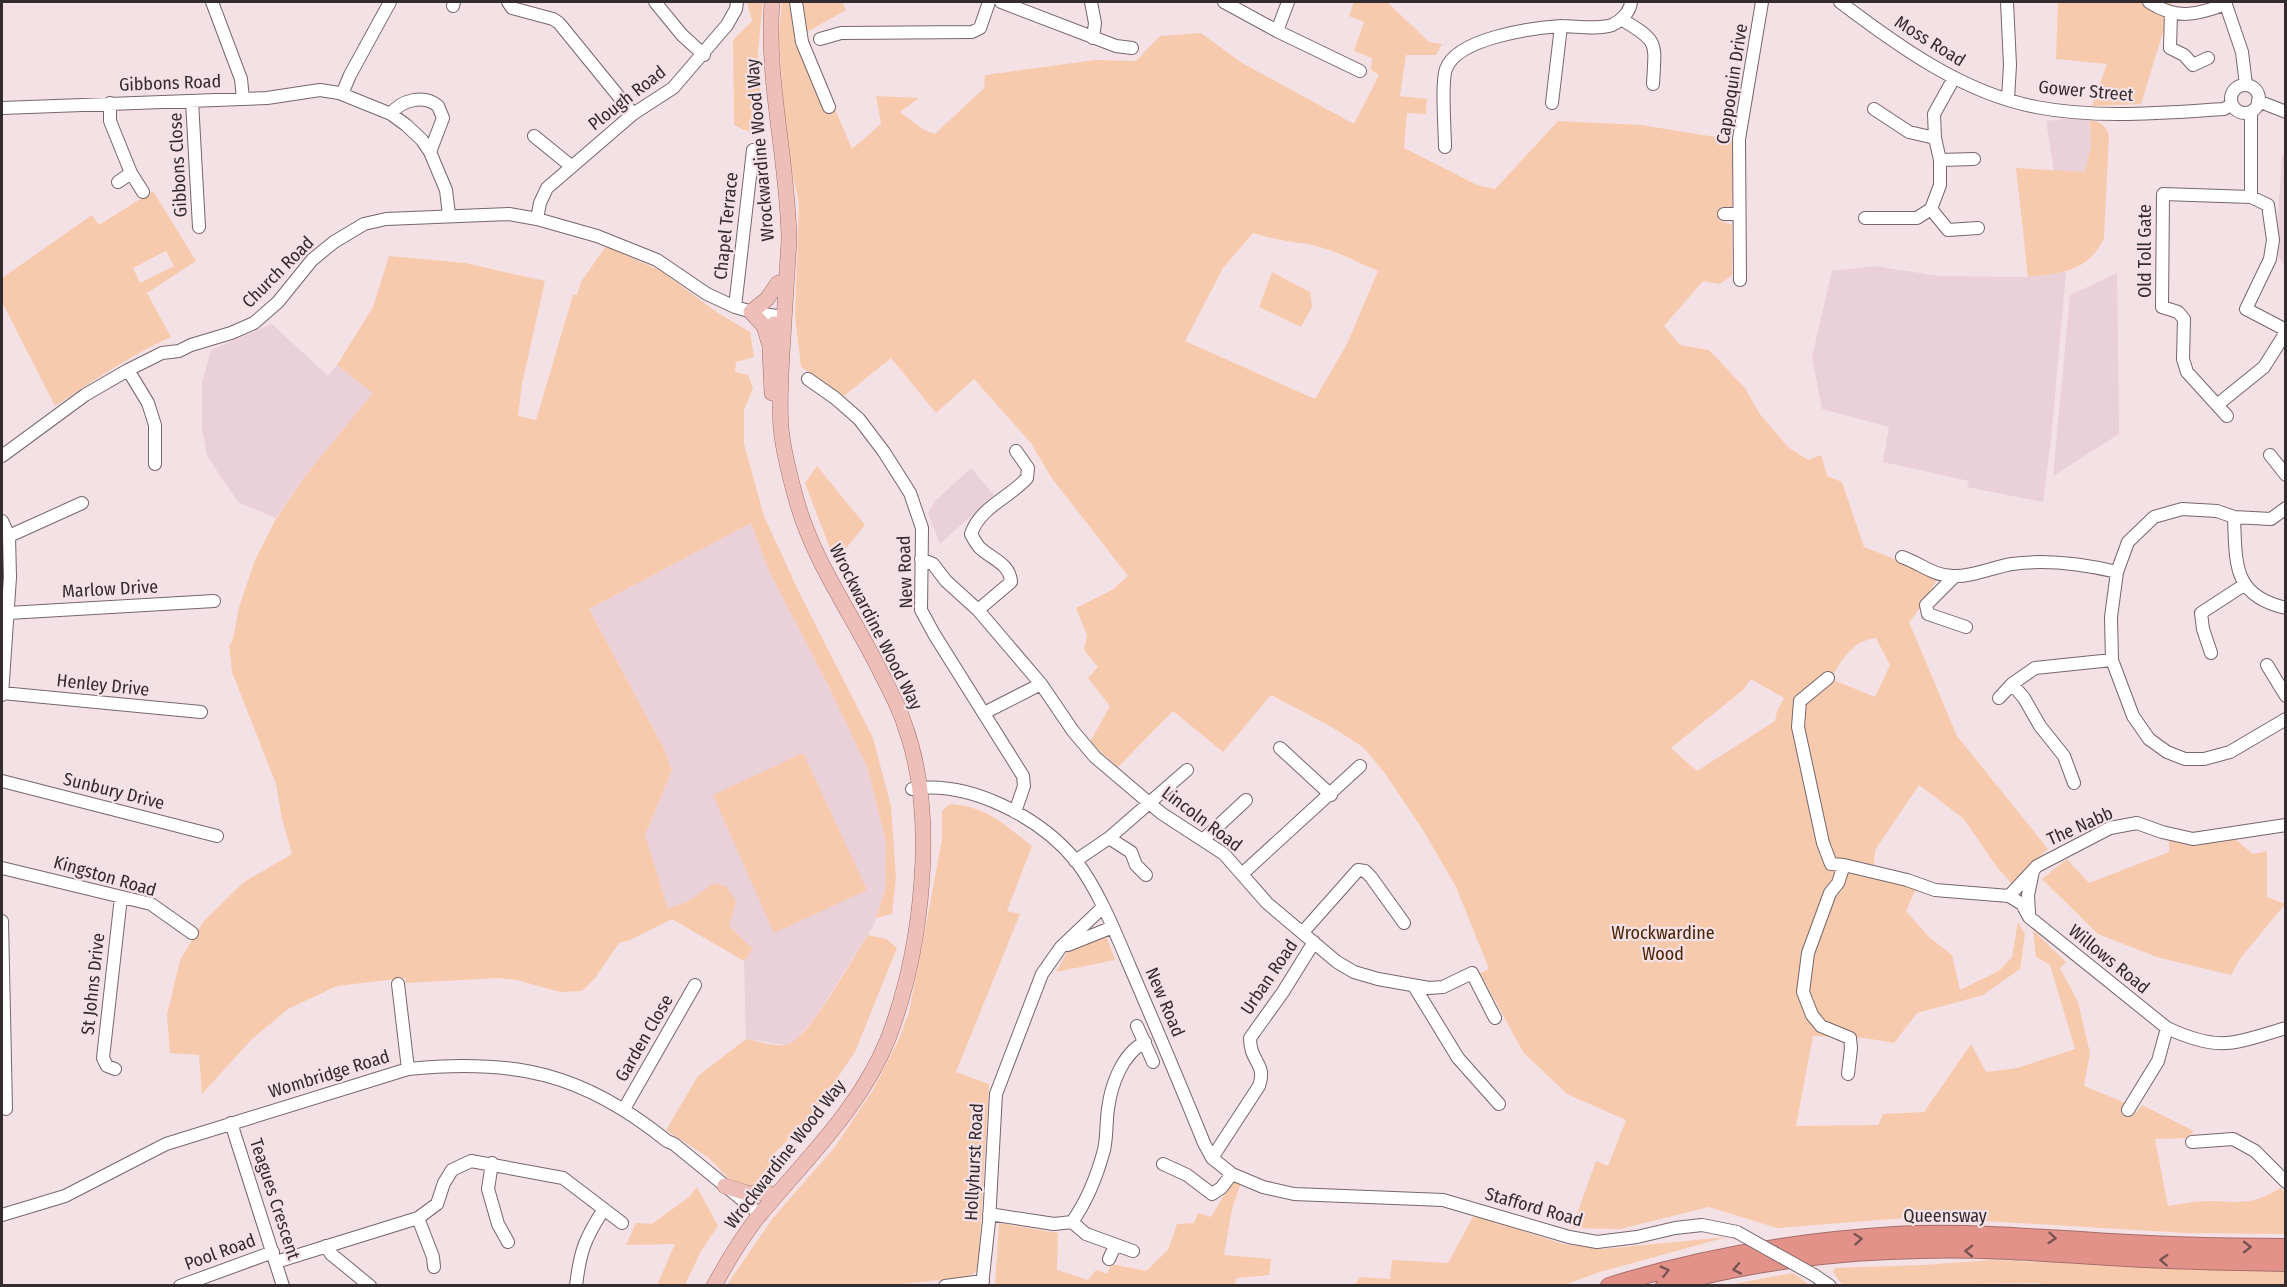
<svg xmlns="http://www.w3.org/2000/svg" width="2287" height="1287" viewBox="0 0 2287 1287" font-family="'Fira Sans Condensed',sans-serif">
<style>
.built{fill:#ead0d8}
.green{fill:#f8caad;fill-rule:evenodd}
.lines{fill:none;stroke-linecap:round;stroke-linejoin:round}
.minor-casing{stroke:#76666b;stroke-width:14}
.major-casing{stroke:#a56e69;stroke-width:16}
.highway-casing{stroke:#a56e69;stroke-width:18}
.minor{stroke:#fff;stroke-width:12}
.major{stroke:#eebeb8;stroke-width:15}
.highway{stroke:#e39289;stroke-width:16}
.minor-bridge-casing{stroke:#76666b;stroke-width:14;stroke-linecap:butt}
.minor-bridge{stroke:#fff;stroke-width:12}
.oneway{stroke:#795552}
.labels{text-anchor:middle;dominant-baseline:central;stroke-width:4.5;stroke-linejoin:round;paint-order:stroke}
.street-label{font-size:18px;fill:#332c2e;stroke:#f4e1e6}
.park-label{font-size:18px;fill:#4a2304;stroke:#f4e1e6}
</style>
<rect width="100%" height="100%" fill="#f4e1e6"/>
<path class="built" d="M2065,119L2090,120L2091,145L2085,172L2054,171L2046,121Z
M2285,154V267L2279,257L2277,229L2282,155Z
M1874,266L1940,276L2028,277L2066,272L2051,440L2043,502L1967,487L1969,481L1883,462L1889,427L1822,409L1812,357L1832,271Z
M2117,273L2119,434L2053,476L2070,295Z
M272,324L328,376L337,365L374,393L306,475L276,518L238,502L207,456L202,427V383L211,350Z
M971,468L994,495L940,544L928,514L935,501Z
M751,523L769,571L827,683L868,769L886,843V887L874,925L817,1015L796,1040L786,1045L746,1039L744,961L672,918L668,909L645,835L672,770L664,749L589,609Z"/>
<path class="green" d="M747,2H763L758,51L762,134L744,130L734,125L733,40L752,21Z
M782,2H842L846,10L807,32L814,59L852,149L881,124L876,96L919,98L900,112L924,130L935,134L984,88L985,75L1095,60L1136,61L1160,36L1201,33L1242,63L1354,124L1379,75L1371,70L1372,58L1354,51L1364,22L1349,16L1354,2H1387L1429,42L1442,44L1436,55H1406L1400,96L1427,99L1426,114L1407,113L1404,148L1477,185L1495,189L1558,121L1641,125L1734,140L1732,208L1721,207L1719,220L1732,225V275L1720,284L1703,281L1664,326L1680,345L1709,350L1745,388L1759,413L1789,448L1808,460L1821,455L1827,476L1842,482L1864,547L1897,560L1937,580C1927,594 1921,609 1909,622L1957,736L2048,849L2012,884L1996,866L1964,819L1919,785L1875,850L1874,865L1871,876L1916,889L1906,911L1929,937L1952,955L1960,990L1999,971L2012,957L2018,922L2025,934L2020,969L1983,995L1917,1013L1894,1043L1865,1038L1813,1036L1796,1126L1878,1125L1883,1114L1924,1112L1971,1044L1986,1072L2017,1068L2075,1049L2050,965L2036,957L2033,930L2066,962L2060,968L2078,1002L2090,1053L2084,1086L2123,1102L2137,1112L2142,1105L2194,1131L2186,1138L2155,1139L2168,1206C2181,1204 2194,1201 2207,1201C2240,1201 2249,1207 2280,1188L2285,1193V1234L2186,1233L1917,1217L1777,1228L1709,1207L1620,1229L1572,1228L1596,1161L1608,1166L1626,1120L1567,1094L1523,1052L1480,973L1489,969L1456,887L1423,830L1384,772L1363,747L1330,726L1271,695L1223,752L1173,711L1118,767L1090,742L1110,706L1088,678L1098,667L1084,650L1087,635L1076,608L1112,590L1128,576L1051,477L1031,443L974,379L936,413L891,358L844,396L801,367L795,316L799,204L786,143L779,36ZM1253,233C1271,239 1289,241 1308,244C1332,249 1355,261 1378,271L1347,344L1315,399L1185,341L1223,268ZM1876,638L1890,665L1875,697L1831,679C1842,659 1852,641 1876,638ZM1751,679L1784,698L1777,711L1775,721L1697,771L1671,748L1743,690Z
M2058,2H2207L2197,4L2172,3L2141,104L2092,106L2107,64L2056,59Z
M2090,120C2101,122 2105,125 2109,135L2104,238C2088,272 2062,273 2028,277L2016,168L2085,172L2091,145Z
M153,191L196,261L147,293L171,337C129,356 93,381 55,406L2,302V278L92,215L99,225ZM166,251L174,266L140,283L133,268Z
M606,246L661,271L718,313L750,332L754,357L736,362L735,372L748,375L753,388L744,410V444L764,516L799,592L873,738L891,806L896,878L892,914L876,918L886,887V843L868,769L827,683L769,571L751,523L589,609L664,749L672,770L645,835L668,909L689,901L714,883L727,887L736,901L729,926L753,949L744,961L672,919L630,940L619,943L595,978L582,991L560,992L517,980L499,978L406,983L405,978L337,986L288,1009L251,1040L202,1094L199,1055L170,1053L167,1015L180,960L203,922L244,882L292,854L282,819L276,784L232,672L229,646L233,639L239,607L255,560L276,519L306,475L373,393L337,365L373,307L389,256L465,263L545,281L522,384L518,416L536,420L573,295H577L581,282Z
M1272,272L1310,292L1312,307L1301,327L1259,307Z
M817,466L865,525L835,562L805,483Z
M803,753L867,890L774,933L713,795Z
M950,804C988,807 1003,824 1032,846L1007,911L1020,914L956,1072L989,1084L978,1270L969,1277L891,1285L726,1286L773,1218L834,1148L873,1090L899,1039L909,1012L927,920L942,839V811Z
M2235,839L2253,854L2267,851V897L2285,904L2240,959L2231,975L2157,957L2098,934L2042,879L2067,859L2089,883L2169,852V840L2193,845Z
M868,935L887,939L897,948L855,1052L812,1115L773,1155L786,1165L768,1183L749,1187L728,1178L709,1158L666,1130L698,1076L746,1039C758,1041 776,1048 788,1044C810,1037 853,957 868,935Z
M1106,936L1115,960L1056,972L1067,952Z
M1233,1180L1241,1183L1232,1209L1224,1255L1271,1259L1269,1275L1237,1278L1234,1285L995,1286L999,1223L1058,1233L1057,1270L1088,1280L1096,1270L1107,1274L1111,1264L1146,1271L1168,1250L1177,1224L1194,1223L1198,1213L1211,1217Z
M697,1187L718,1226L701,1251L685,1285H657L675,1244L626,1245L636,1223L652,1224L689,1197Z
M1474,1215L1563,1244L1603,1249L1727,1237L1600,1272L1564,1285L1354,1286L1360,1277L1390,1279L1392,1260L1448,1263Z
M1992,1260L2285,1272V1285L2053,1286L2038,1283L1846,1286L1841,1283L1833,1272L1835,1268L1922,1265Z
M1793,1273L1809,1285H1728Z"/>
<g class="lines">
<defs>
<path id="minor" d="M212,2L241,79L243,99
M508,2L512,8L553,19L559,23L633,114
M655,2L682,35L704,55
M796,2L802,42L829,107
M1001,2L1116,46L1132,48
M1091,2L1095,23L1093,38
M1224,2L1277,31L1360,71
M1840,2C1898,46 1963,93 2036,107C2098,119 2161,113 2224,109L2232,104
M2007,2L2010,65L2008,99
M2149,2C2176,20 2197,15 2226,4
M2225,2L2242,52L2246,85
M453,6L454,2
M2171,12L2170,48L2184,55L2193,65L2208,58
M1621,19C1660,42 1655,42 1653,84
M1277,31L1288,2
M820,39L841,33L972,32L980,28L989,2
M2231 99a14 14 0 1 1 28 0a14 14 0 1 1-28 0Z
M342,94L350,75L390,2
M192,101L199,227
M2258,101L2286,112
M110,103V121L131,173
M1552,103L1561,26
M2,108L267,98L320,90L339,93L391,114L406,125L422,140L430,152L446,190L449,215
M1874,109L1909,132L1935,138
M2251,112V197L2268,205L2273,240L2270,259L2246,309L2286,330
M391,114C401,100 424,94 438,106L443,118L430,152
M534,136L571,166
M1445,147C1445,131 1441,82 1446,69C1457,38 1532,28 1561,26C1577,26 1596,30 1612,25C1621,21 1630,12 1631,2
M1940,160L1974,159
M118,182L131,173L143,192
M1931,209L1948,230L1978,228
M1724,214H1739
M1865,218H1917L1931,209L1940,185V160L1935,138L1934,114L1954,78
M537,219L540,203L547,188L633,114L673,88L727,25L736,9L737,2
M1740,280L1739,139L1762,2
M735,307L753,150
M128,370L148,403L155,425V464
M808,379L835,398L859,419L884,452L910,493L922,528L921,610L934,634L1023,776L1024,786L1015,812
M2217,405L2187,372L2183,359L2184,319L2178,312L2162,307L2163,194L2251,197
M2227,416L2217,405L2264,367L2286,332
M2270,455L2286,475
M2,456L85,395L128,370L162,353L179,351L191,345L231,333L254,323L278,302L312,260L334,242L364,224L386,219L509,214L537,219L597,236L657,260L707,294L735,307L756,313L784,317
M2286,508L2271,519L2234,517L2217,511L2182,509L2154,517L2128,542L2117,572L2111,617L2112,660L2133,716L2149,739L2167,752L2185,759H2204L2230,752L2286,719
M2234,517C2236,563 2232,596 2286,608
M2,521L9,536L10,577L2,695
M9,536L82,503
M1902,557C1920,563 1933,576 1953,576C1972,577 1993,567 2012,564C2047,559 2083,564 2117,572
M921,559L933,564L946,581L978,610L1041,684L1073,731L1095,757L1161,813L1224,854L1267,903L1337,962L1354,972L1378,979L1429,988L1443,987L1472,973L1495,1018
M1954,577L1926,605L1928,614L1966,627
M978,610L1011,582C1010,563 991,559 979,547C976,543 973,538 971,534C980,507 1009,498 1027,478L1028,468L1016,451
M8,613L214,601
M2211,653L2203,629L2201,613L2244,585
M2267,665L2286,696
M1828,678L1800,701L1798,727L1823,843L1831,864L1844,865L1907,880L1935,890L2009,896L2037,866L2110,828L2137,823L2162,832L2193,839L2286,825
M2,693L201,712
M1999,698L2012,684
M984,713L1041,684
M1280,748L1331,795
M2,781L217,836
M2074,783L2064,756L2040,726L2024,698L2012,684L2035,668L2112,660
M912,789C969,780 1040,817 1076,861C1098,889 1116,934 1130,967C1155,1025 1180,1084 1204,1143L1212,1158L1232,1174L1263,1187L1294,1194L1443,1200L1569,1237L1597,1242L1637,1237L1675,1228L1702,1225L1737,1232
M1109,838L1131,852L1136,865L1146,875
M1203,840L1246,800
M1075,861L1109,838L1187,770
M1844,865L1838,883L1830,893L1808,953L1803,992L1812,1015L1821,1026L1850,1038L1851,1048L1848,1074
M2,868L151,904L192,933
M1242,874L1360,766
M2009,896L2022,904L2029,917L2167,1028C2219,1052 2232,1044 2286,1028
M2029,913L2028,895L2033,871
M2,921L6,1109
M1303,932L1358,870L1365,871L1371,877L1404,923
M1068,945L1113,927
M398,984L408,1069
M1414,986L1458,1058L1499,1104
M1137,1026L1153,1062
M115,1069L107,1066L103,1058L121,897
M624,1109L695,985
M2128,1110L2158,1061L2167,1028
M231,1123L283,1286
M2192,1142L2233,1139L2255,1151L2286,1182
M1212,1158L1259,1086C1267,1063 1250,1063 1250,1038L1283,992L1314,942
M492,1163L488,1189L498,1224L508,1242
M1163,1164L1187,1175L1212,1194L1221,1188L1232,1174
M989,1214L1054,1224L1072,1222L1086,1234L1133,1251
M2,1215L65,1196L166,1144L408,1069C514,1058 583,1073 667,1141L674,1144L761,1215
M418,1218L433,1257L434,1267
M1072,1222C1087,1201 1097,1176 1104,1150C1107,1137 1106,1123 1108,1109C1111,1085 1122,1054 1145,1042
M326,1246L331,1254L370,1286
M1109,1259L1115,1246
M276,1262L418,1218L437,1204L444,1183L452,1170L471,1161L563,1178L622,1223
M1814,1275L1830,1286
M180,1286L273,1252
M576,1286C580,1251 585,1238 604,1209
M945,1286L983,1281
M982,1286L989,1221L996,1094L1042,974L1061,947L1102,908"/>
<path id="major" d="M769,343L764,326L751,312L767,299L778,283
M772,393L770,352L774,324
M725,1186L747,1193H768
M714,1286C727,1262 741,1239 757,1218C804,1161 860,1109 888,1039C922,950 938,817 905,726C899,706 888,687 879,669C850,610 812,560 795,495C789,473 783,450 781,428C779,403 781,378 782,354C784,316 787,278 789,240C788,160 766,82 772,2"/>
<path id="highway" d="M1609,1286C1701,1257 1798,1241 1895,1235C1957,1231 2019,1237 2081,1240C2149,1245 2217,1247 2286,1247
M1664,1286C1745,1263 1837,1251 1921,1250C1989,1248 2058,1254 2126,1258C2179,1261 2232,1262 2286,1263"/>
</defs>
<use href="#minor" class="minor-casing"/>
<use href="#major" class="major-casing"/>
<use href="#highway" class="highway-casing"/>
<use href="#minor" class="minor"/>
<use href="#major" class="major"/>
<use href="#highway" class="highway"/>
<defs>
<path id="minor-bridge" d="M1737,1232L1814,1275"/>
</defs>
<use href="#minor-bridge" class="minor-bridge-casing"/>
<use href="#minor-bridge" class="minor-bridge"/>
</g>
<defs><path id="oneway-chevron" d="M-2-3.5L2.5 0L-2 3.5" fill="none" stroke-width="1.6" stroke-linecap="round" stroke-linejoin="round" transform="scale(1.5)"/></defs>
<g class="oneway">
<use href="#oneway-chevron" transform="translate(2052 1238) rotate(5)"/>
<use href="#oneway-chevron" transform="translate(1858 1239) rotate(-5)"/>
<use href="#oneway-chevron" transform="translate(2247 1247)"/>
<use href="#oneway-chevron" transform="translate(1969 1251) rotate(-179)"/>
<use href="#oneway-chevron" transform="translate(2164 1260) rotate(-177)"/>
<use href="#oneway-chevron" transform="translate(1737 1269) rotate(169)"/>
<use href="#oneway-chevron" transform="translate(1665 1271) rotate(-14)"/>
</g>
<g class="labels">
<g class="street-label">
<text transform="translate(1930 41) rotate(32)">Moss Road</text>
<text transform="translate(170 83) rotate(-2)">Gibbons Road</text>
<text transform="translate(1732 84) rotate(-81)">Cappoquin Drive</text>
<text transform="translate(2086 91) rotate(5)">Gower Street</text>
<text transform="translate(627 98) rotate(-38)">Plough Road</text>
<text transform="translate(760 150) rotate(-95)">Wrockwardine Wood Way</text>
<text transform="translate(178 165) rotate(-93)">Gibbons Close</text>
<text transform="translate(726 226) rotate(-84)">Chapel Terrace</text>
<text transform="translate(2145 251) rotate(-90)">Old Toll Gate</text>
<text transform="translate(278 272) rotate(-45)">Church Road</text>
<text transform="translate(905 572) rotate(-92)">New Road</text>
<text transform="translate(110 589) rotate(-3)">Marlow Drive</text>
<text transform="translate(876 627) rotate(63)">Wrockwardine Wood Way</text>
<text transform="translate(103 685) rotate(6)">Henley Drive</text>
<text transform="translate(114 791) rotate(14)">Sunbury Drive</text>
<text transform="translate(1202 819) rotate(37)">Lincoln Road</text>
<text transform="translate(2080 826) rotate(-24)">The Nabb</text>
<text transform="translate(105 876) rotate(16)">Kingston Road</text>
<text transform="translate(2109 959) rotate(39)">Willows Road</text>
<text transform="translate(1269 977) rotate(-56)">Urban Road</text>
<text transform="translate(93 984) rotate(-84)">St Johns Drive</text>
<text transform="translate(1165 1002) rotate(67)">New Road</text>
<text transform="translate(644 1038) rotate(-60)">Garden Close</text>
<text transform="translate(329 1074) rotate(-17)">Wombridge Road</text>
<text transform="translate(785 1154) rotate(-52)">Wrockwardine Wood Way</text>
<text transform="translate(974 1162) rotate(-87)">Hollyhurst Road</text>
<text transform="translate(275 1199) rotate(72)">Teagues Crescent</text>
<text transform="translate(1534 1207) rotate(16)">Stafford Road</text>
<text x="1945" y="1216">Queensway</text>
<text transform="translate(220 1252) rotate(-20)">Pool Road</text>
</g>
<g class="park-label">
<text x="1663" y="933">Wrockwardine<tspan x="1663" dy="21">Wood</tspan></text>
</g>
</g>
<rect width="2287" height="1287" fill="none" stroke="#332c2e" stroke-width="6"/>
</svg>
